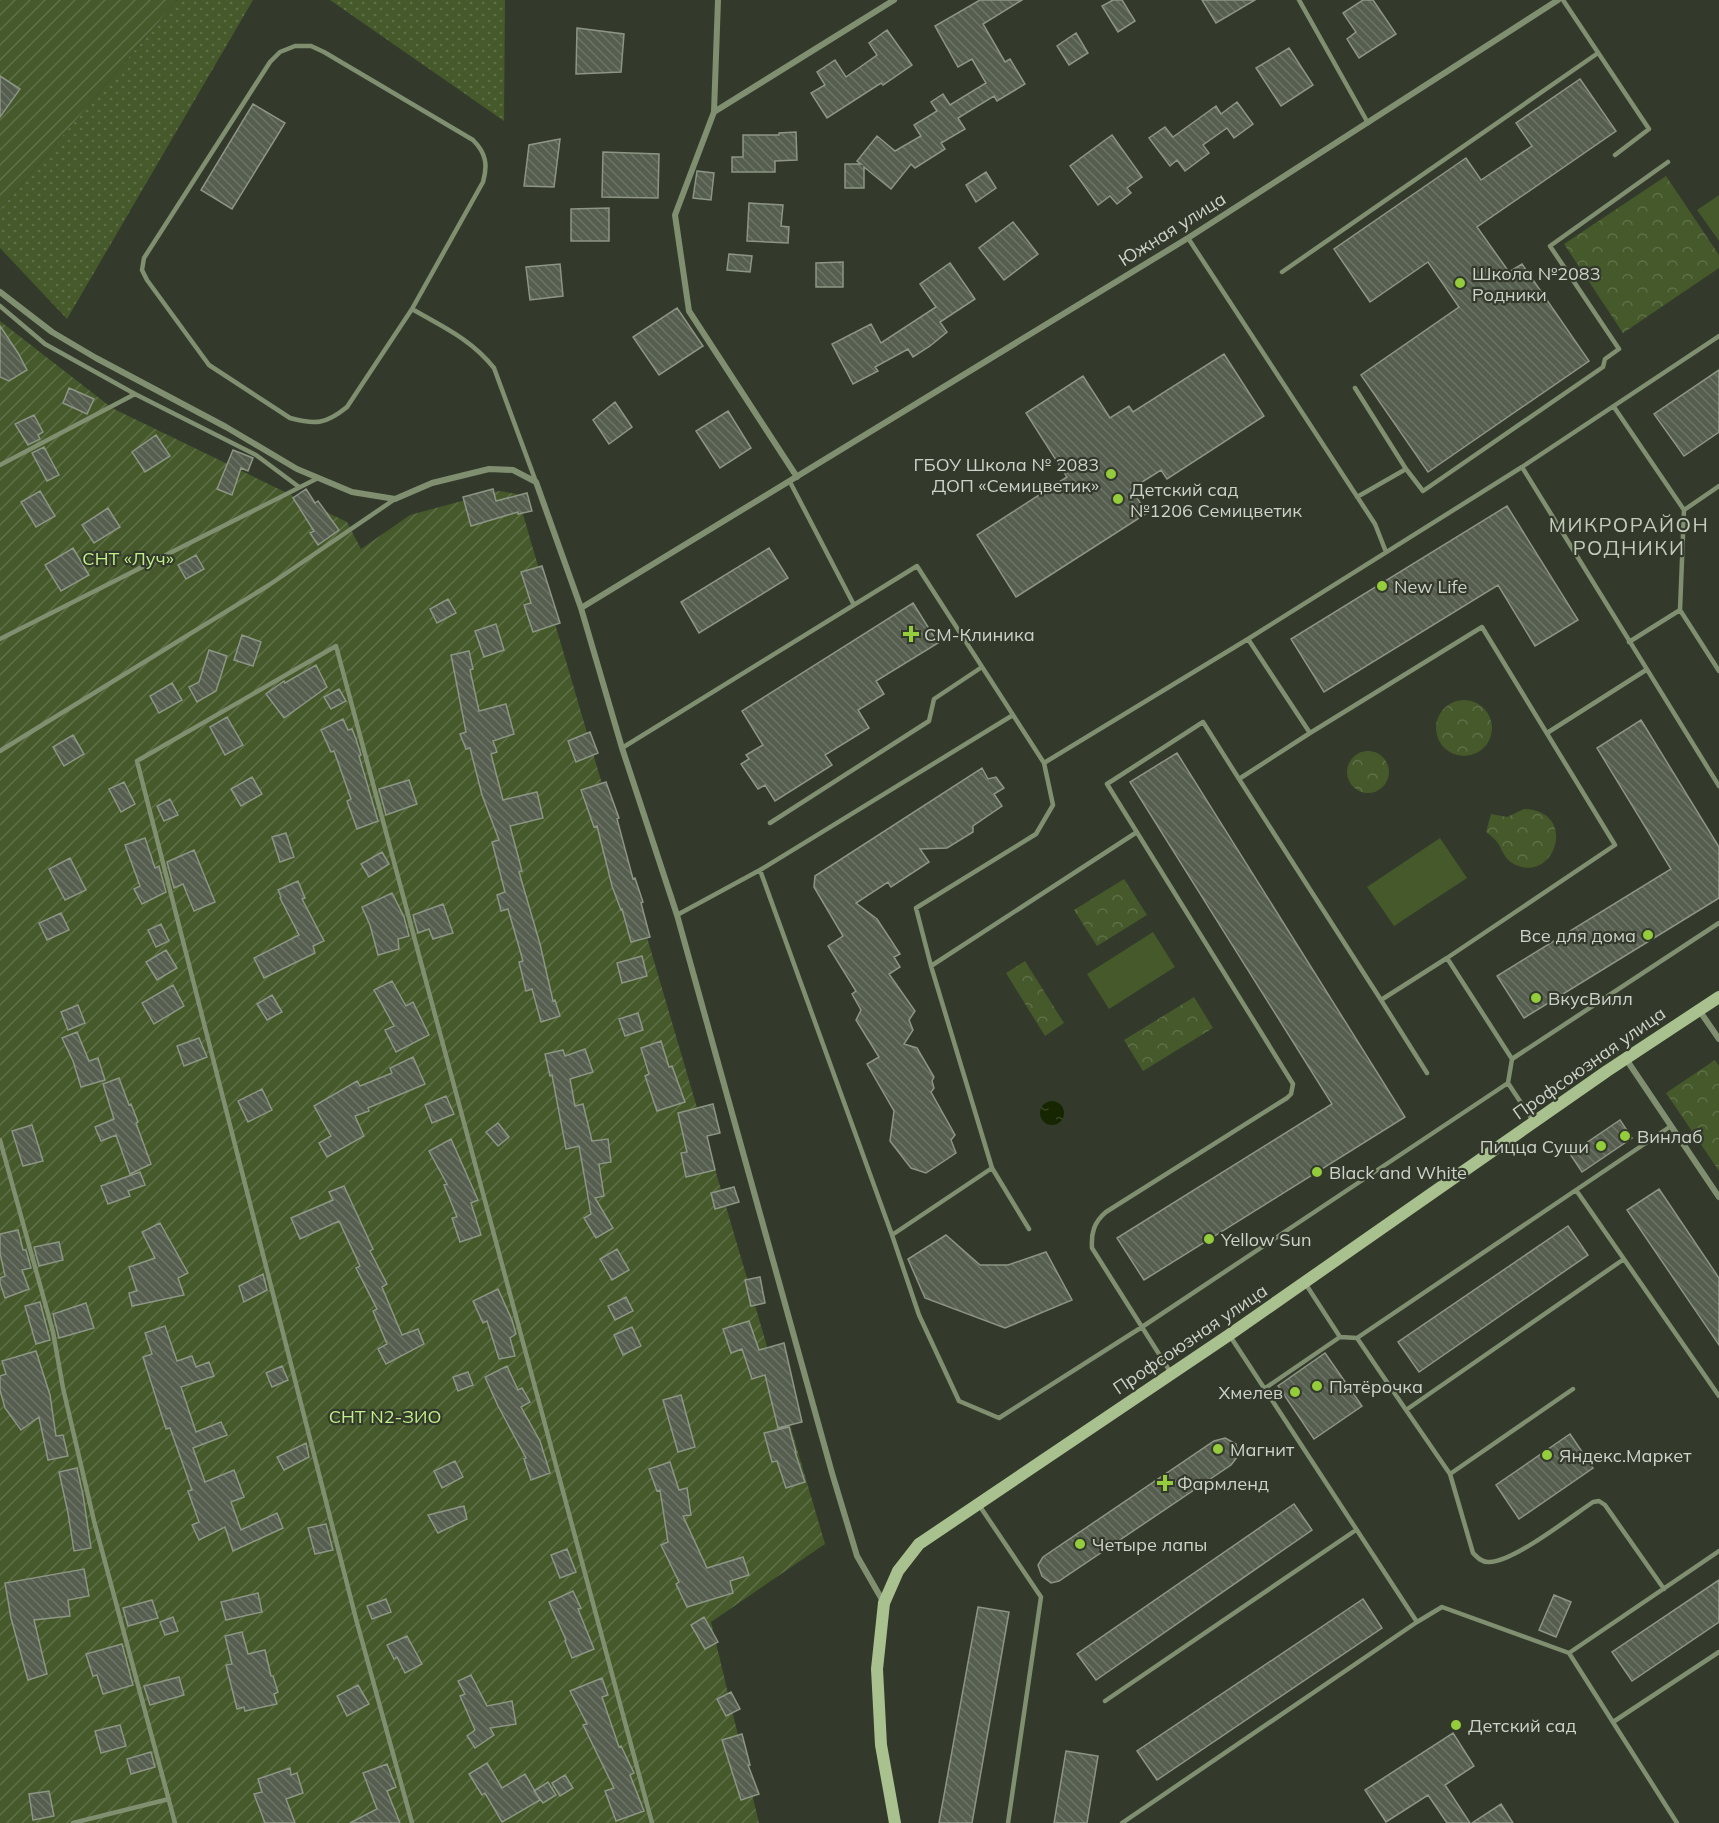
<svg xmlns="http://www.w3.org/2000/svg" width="1719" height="1823" viewBox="0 0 1719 1823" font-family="Mulish,sans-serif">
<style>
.grass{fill:url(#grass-dots)}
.park{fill:url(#park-crowns)}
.garden{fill:url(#garden-furrows)}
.pitch{fill:#45592b}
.water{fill:url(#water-ripples)}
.building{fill:url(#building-back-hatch);stroke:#8d9584;stroke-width:1.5}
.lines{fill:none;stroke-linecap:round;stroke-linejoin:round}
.lane{stroke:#808f70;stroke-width:4.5}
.street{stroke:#808f70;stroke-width:6}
.secondary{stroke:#a9c18e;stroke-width:12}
.poi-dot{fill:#94cc3c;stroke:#333a2c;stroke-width:2}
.labels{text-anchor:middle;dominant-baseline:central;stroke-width:4.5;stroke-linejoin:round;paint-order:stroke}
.street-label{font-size:18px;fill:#ced3ca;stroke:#333a2c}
.poi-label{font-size:18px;fill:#ced3ca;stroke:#333a2c;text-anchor:start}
.park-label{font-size:18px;fill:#c1ef89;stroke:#333a2c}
.neighbourhood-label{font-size:20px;letter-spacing:1.5px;fill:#c3ccbb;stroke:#333a2c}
</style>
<defs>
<pattern id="grass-dots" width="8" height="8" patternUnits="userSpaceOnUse" patternTransform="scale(1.5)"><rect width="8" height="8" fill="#45592b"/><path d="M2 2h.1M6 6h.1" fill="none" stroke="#5f7048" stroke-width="1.8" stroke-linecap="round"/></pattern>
<pattern id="park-crowns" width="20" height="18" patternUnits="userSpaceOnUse" patternTransform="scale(1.5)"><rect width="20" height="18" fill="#45592b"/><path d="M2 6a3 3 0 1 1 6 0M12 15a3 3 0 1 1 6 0" fill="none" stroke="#5f7048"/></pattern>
<pattern id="garden-furrows" width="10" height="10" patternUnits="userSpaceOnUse" patternTransform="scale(1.5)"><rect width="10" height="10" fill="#45592b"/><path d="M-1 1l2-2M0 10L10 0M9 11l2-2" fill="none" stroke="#5f7048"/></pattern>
<pattern id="water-ripples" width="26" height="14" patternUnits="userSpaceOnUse" patternTransform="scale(1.5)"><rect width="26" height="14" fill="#162600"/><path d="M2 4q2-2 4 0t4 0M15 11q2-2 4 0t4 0" fill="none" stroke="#374524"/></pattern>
<pattern id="building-back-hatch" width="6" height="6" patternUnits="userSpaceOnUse" patternTransform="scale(1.5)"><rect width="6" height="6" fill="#565e4f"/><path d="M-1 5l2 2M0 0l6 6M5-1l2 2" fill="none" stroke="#6d7467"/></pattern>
</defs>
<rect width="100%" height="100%" fill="#333a2c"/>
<path class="grass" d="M177,0H253L67,319L0,248V210Z
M330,0H505L504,121Z"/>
<path class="park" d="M1666,176L1719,255V268L1623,333L1564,244Z
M1436 728a28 28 0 1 1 56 0a28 28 0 1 1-56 0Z
M1347 772a21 21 0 1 1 42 0a21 21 0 1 1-42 0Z
M1524,809C1580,811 1554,885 1514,864C1503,858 1503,850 1497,842C1494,838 1490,835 1486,832L1491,814L1507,817Z
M1124,879L1147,915L1097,946L1074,910Z
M1025,961L1064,1023L1045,1036L1006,973Z
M1194,997L1213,1028L1143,1071L1124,1040Z
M1715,1060L1719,1066V1171L1666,1093Z"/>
<path class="garden" d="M0,0H177L0,210Z
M0,321L112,408L347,522L361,549L410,515L499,491L517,494L825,1544L711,1622L759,1823H0Z"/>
<path class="pitch" d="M1719,195V241L1697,210Z
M1440,838L1467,878L1394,926L1367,887Z
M1153,932L1175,967L1109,1009L1087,974Z"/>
<path class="water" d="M1040 1113a12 12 0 1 1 24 0a12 12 0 1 1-24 0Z"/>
<path class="building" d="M980,0H1022L983,24L1005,62L1010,59L1025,84L997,101L994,96L958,118L965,129L941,143L945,149L915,168L911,164L891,189L864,167V188H845V164H861L857,161L877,136L895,151L921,136L914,125L937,111L931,102L943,94L950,105L986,83L972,59L958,67L935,26Z
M1113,0H1122L1135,21L1118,32L1102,6Z
M1202,0H1255L1216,23Z
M1363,0H1373L1396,34L1359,58L1347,39L1356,32L1343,13Z
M577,28L624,34L621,72L576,74Z
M887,30L912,65L883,85L881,83L827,118L811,93L825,85L817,72L835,60L846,77L877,55L869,43Z
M1076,33L1088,53L1069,65L1057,46Z
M1289,48L1313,85L1281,106L1256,68Z
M0,76L20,89L0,117Z
M1580,79L1616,131L1477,227L1509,272L1522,264L1589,361L1428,472L1361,375L1459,307L1428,262L1370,302L1334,249L1466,158L1481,180L1532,146L1516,123Z
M1237,102L1253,124L1234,138L1227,128L1203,145L1209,153L1185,171L1177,160L1170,166L1149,138L1165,127L1173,137L1216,106L1221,114Z
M253,104L285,123L232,209L201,190Z
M796,132L797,160L775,161V172H732V157H743V135H779V133Z
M1112,135L1142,177L1127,188L1131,193L1117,204L1110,196L1098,205L1070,166Z
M560,139L554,187L524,186L529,145Z
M603,152L659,154L658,198L602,197Z
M697,171L714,173L711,200L693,198Z
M986,172L996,188L976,202L966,185Z
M749,203L783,205L781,226L789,227L788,243L747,241Z
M609,208V241H571V209Z
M1013,222L1038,254L1004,280L979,248Z
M729,254L752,256L750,272L727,270Z
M843,262V287H816V263Z
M950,263L975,299L940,322L947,332L930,346L913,357L908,349L875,367L878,371L853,384L832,344L871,324L881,343L936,307L920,284Z
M560,264L563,296L530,300L526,267Z
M677,308L703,346L659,375L633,337Z
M0,326L18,353L27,370L9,381L0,377Z
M1224,354L1264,416L1167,479L1161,470L1131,489L1147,513L1016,597L977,535L1067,477L1026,413L1083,376L1110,418L1129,406L1133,412Z
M1719,370V432L1684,456L1654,414Z
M69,388L94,399L87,414L63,403Z
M615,402L632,427L609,444L593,420Z
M728,411L751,448L720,468L696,431Z
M34,415L43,432L38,435L40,439L28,445L15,424Z
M156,435L170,456L145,472L132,452Z
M44,447L59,475L47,481L32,453Z
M233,450L253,458L248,471L241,468L232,495L217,489Z
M306,489L315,503L318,501L339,530L318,545L310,533L314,531L293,498Z
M493,489L496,501L527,493L532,511L518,514V512L471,526L463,497Z
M40,491L55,516L36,527L21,502Z
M1507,506L1578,620L1535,646L1498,585L1324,692L1291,639Z
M108,508L120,527L94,543L82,525Z
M73,548L89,575L61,591L45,565Z
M769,548L788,578L699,633L681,602Z
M196,555L204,569L186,579L178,565Z
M542,566L560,623L533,632L524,605L531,603L521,572Z
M448,599L456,613L437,623L430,609Z
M913,603L938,643L876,681L884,694L858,710L869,728L825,755L832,765L775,801L765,785L758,789L741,764L749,759L746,755L763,745L742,711Z
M496,624L504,650L484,657L475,631Z
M242,635L261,642L253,666L234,660Z
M209,650L227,656L216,691L197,702L189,687L199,682Z
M469,651L473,669L470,670L479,711L506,704L514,734L493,741L497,752L491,754L503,800L537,792L543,818L510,826L522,871L519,872L540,944L553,1001L555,1000L560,1016L541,1022L532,989L526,991L519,962L523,961L508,909L501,911L497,895L505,892L492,842L499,840L482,795L470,748L466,749L460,734L466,732L451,655Z
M316,665L327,687L284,718L266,694L284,681L285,683Z
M172,683L182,700L159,713L150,696Z
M339,689L346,701L331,709L324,697Z
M227,717L243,745L225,755L210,727Z
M343,719L348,730L352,729L356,739L361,755L359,756L378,821L357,829L347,801L351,799L334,751L331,752L321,730Z
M1641,720L1719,847V898L1524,1018L1497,976L1671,869L1597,748Z
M590,732L598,753L576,762L568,741Z
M73,735L84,754L64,766L53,747Z
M1177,753L1405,1117L1144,1280L1117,1238L1332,1104L1130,782Z
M982,768L988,779L996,777L1004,788L994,794L1002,806L973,826V832L947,848L920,849L929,862L891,887L888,882L856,903L877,919L900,954L894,957L900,967L889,974L915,1011L909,1020L913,1030L904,1044L917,1048L934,1077L932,1081L934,1088L931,1092L955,1135L951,1140L956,1153L926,1173L911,1168L890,1141L894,1111L867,1064L879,1057L856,1020L861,1010L852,994L856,991L828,946L843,936L814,887L815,876Z
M252,777L262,794L241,806L231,789Z
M409,780L417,804L386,815L379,789Z
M124,782L135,804L121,812L109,789Z
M606,782L619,818L617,819L633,879L635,878L643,902L641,903L650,937L631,942L622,909L621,910L612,886L597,826L594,827L581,790Z
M170,799L178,815L164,821L157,806Z
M286,833L294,857L280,862L272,837Z
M145,838L155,868L159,866L166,892L142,904L134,889L140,886L125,845Z
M194,850L215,902L194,911L183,884L174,888L167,862Z
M382,852L389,864L369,877L361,864Z
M70,858L86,890L65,900L49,869Z
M298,881L305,898L302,899L324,941L313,946L315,953L264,978L254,958L299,935L280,898L281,897L278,890Z
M392,893L404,917L409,936L398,939L399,949L378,955L370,925L362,907Z
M443,904L453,933L433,939L429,929L418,933L413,915Z
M61,913L69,930L47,940L39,923Z
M161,924L169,941L156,947L148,930Z
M166,950L177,968L157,980L146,962Z
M642,956L647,976L622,983L617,963Z
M392,981L406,1006L413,1002L429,1035L396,1052L385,1030L394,1026L374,990Z
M173,985L184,1006L154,1024L142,1003Z
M272,995L282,1012L267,1020L257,1004Z
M78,1005L85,1023L68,1030L61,1012Z
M638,1013L643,1030L625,1036L619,1019Z
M77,1032L89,1061L98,1058L105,1080L81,1087L73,1061L62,1038Z
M199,1038L207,1057L184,1066L177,1046Z
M661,1041L669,1067L672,1066L685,1102L657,1111L645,1076L649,1074L641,1048Z
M585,1049L593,1072L570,1079L575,1106L583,1104L592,1141L608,1139L611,1162L599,1164L604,1196L595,1198L613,1228L596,1238L584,1218L591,1214L579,1146L566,1149L552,1075L550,1076L545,1054L563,1050L565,1056Z
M413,1057L425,1084L368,1108L369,1111L355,1116L364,1136L327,1157L319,1143L331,1136L314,1106L357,1081L360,1086L392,1073L390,1068Z
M119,1078L129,1105L131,1104L138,1122L136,1123L151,1164L130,1174L116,1135L101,1141L95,1127L114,1119L103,1084Z
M262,1089L272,1110L248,1122L238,1101Z
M446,1096L454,1114L432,1123L425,1105Z
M713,1104L720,1133L707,1136L715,1170L686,1177L681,1153L687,1152L678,1113Z
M1620,1120L1632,1138L1582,1172L1570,1154Z
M498,1123L509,1137L498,1146L486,1132Z
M32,1125L43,1161L23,1166L12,1131Z
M451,1139L478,1200L471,1203L481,1235L460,1242L452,1218L457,1217L444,1185L447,1184L429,1151Z
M140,1172L145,1185L128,1191L130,1196L108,1204L101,1186Z
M344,1186L373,1249L370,1251L387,1284L382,1287L402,1335L418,1329L424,1344L386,1364L378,1349L387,1344L373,1311L377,1309L356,1268L360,1266L339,1221L300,1239L291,1218L333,1200L329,1192Z
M734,1187L739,1202L715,1209L711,1193Z
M1659,1189L1719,1278V1345L1627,1210Z
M160,1223L188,1273L178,1278L184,1295L132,1306L129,1293L137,1291L129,1267L155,1258L142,1232Z
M1568,1226L1588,1255L1419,1372L1398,1342Z
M18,1230L23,1250H26L31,1268L22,1270L29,1289L5,1298L0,1283V1278L5,1276L0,1253V1234Z
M946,1235L980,1265H1008L1046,1252L1072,1300L1005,1328L925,1298L908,1259Z
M59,1242L63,1260L39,1266L34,1247Z
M617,1249L629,1270L612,1280L600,1259Z
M263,1274L267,1290L244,1302L239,1286Z
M760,1277L765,1303L751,1306L745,1280Z
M498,1289L512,1320L516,1334L510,1338L515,1356L499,1359L487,1321L483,1323L473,1301Z
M626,1297L633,1311L615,1320L608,1306Z
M40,1302L50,1340L36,1344L25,1306Z
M86,1303L94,1328L59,1338L53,1314Z
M749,1321L759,1350L784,1343L802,1422L778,1428L765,1375L752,1379L742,1349L731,1353L723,1329Z
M165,1326L177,1361L192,1356L196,1367L209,1362L214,1376L181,1387L196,1432L221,1422L227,1435L193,1448L205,1482L234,1470L244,1497L231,1502L241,1530L277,1513L283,1528L233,1551L225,1527L199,1540L192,1525L199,1522L188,1491L192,1490L170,1428L166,1429L143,1357L152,1354L145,1333Z
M632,1327L641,1346L623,1355L614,1335Z
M36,1351L50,1395L56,1436L63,1435L68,1456L48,1460L39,1417L21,1430L5,1408L0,1390V1376L6,1374L2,1361Z
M1325,1353L1362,1406L1314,1439L1278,1386Z
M282,1366L288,1380L272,1387L266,1373Z
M507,1366L518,1390L522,1388L530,1402L521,1407L540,1441L550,1473L531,1480L524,1459L526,1458L498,1406L485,1377Z
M468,1372L473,1385L458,1391L453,1377Z
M681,1395L695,1447L678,1452L663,1400Z
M789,1427L796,1452H795L805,1482L786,1488L777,1461L772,1462L764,1433Z
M1570,1434L1593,1468L1519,1519L1496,1485Z
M1225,1438L1236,1444L1238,1456L1231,1465L1059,1581L1051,1583L1042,1576L1038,1565L1043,1557L1214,1441Z
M306,1443L309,1457L284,1470L277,1457Z
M455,1461L463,1477L442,1488L434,1471Z
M670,1462L679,1490L687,1488L691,1515L683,1516L707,1568L743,1557L749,1575L730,1581L733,1593L687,1607L676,1584L679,1582L661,1545L668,1542L660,1490L657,1491L649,1469Z
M77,1468L83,1495L91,1548L74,1551L68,1513L59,1472Z
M1294,1504L1312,1530L1096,1680L1077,1654Z
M464,1506L467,1519L438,1533L428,1515Z
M326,1524L333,1550L315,1554L308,1528Z
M567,1549L576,1572L560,1578L551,1555Z
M84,1569L89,1596L68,1600L70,1616L34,1620L47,1674L28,1680L11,1618L5,1583Z
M1719,1580V1622L1632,1681L1612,1652Z
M573,1591L581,1608L578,1609L594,1649L572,1658L565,1641L566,1640L549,1602Z
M258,1593L262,1612L226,1620L221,1602Z
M1554,1595L1571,1602L1556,1637L1539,1630Z
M386,1599L391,1612L372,1619L367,1606Z
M1363,1599L1382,1628L1157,1780L1137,1751Z
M152,1600L158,1618L128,1626L123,1608Z
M978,1607L1009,1612L972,1823H939Z
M173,1617L178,1631L165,1635L160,1622Z
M704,1617L718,1642L705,1649L691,1625Z
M242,1632L248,1654L265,1650L271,1676H273L278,1692L274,1694L277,1704L245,1711L244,1707L237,1709L226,1665L232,1664L225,1636Z
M407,1636L422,1664L405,1673L397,1657L394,1659L387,1645Z
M122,1644L133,1685L103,1694L97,1675L93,1676L86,1654Z
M471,1675L487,1706L512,1701L516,1724L490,1728L494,1735L475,1748L467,1736L475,1730L460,1696L465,1694L458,1681Z
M179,1677L184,1695L150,1705L144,1686Z
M602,1678L608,1695L602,1697L619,1747L621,1746L634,1773L630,1775L644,1811L616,1821L605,1791L614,1788L583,1725L587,1724L570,1691Z
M358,1685L369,1704L347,1716L337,1696Z
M731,1692L740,1709L726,1716L717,1699Z
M120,1725L126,1746L101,1753L95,1731Z
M1453,1733L1474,1766L1445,1785L1470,1823H1447L1428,1795L1386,1822L1365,1790Z
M742,1734L750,1765H748L759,1794L741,1800L722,1740Z
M1066,1751L1098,1756L1087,1823H1054Z
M151,1752L155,1767L131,1774L127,1759Z
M487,1763L502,1788L525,1774L540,1800L502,1822L485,1793L482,1795L469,1774Z
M387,1764L396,1787L387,1791L400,1823H350L377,1809L363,1773Z
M290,1768L291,1775L297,1773L303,1793L286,1799L295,1823H265L254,1794L262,1792L258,1779Z
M565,1775L573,1788L560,1796L552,1783Z
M548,1782L556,1795L543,1803L534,1791Z
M49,1791L54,1816L33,1820L29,1794Z
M1501,1804L1513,1823H1472Z"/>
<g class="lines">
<path class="lane" d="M1299,0L1368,123
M1563,0L1649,129L1615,155
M295,46H311L324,52L473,140C486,153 488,165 483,182L412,309L347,407C326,424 316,425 290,418L209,365L147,280L142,270L144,258L270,62L280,52Z
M1188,238L1375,524L1386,552
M1282,272L1598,53
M0,306L45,344L135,394L256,455L299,487
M412,309C443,327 471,339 494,368L536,482
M1355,388L1406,469L1357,497
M1614,407L1684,510L1680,610L1629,642
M0,465L135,394
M1522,467L1719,786
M1406,469L1423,491L1603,367L1605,359L1619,349L1550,246L1668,162
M790,482L854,605
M1684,510L1719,486
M1680,610L1719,671
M0,639L318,478
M1248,639L1310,733L1239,779L1381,1000L1447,958L1512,1059L1719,923
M1310,733L1482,627L1615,845L1447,958
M1547,733L1646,670
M622,748L917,566L1044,763L1248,639L1522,467L1719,336
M0,751L269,585L395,499
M770,823L929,721L934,699L982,667
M1137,832L931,966L992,1168L892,1235L919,1315L959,1401L999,1418L1142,1327L1508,1083
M760,870L892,1235
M677,915L760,870L1013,715
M931,966L916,908L1036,834L1053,805L1044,763
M1381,1000L1427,1073
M1512,1059L1508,1083L1533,1121
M0,1140L53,1332L63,1388L94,1521L175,1823
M992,1168L1029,1229
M1576,1190L1671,1126
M1305,1283L1340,1337L1357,1338L1576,1190L1719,1396
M1230,1336L1417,1622L1442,1607L1569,1653L1719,1551
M1357,1338L1406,1410L1624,1259
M1171,1373L1092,1248C1091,1233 1094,1222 1106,1212L1287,1098L1291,1094L1293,1084L1107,784L1203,722L1239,779
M1264,1389L1340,1337
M1406,1410L1450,1474L1473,1553C1477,1557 1481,1562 1488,1562C1511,1564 1572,1516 1593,1502L1599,1501L1605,1505L1664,1589
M1450,1474L1573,1389
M979,1505L1041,1597L1008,1823
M1569,1653L1677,1823
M1105,1701L1356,1530
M1613,1722L1719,1652
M73,1823L169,1799
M412,1823L356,1619L137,761L336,646L652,1823
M1122,1823L1417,1622"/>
<path class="street" d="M718,0L714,112L675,215L689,311L797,477
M714,112L894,0
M0,292L52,332L96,358L226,427L297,469L352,492L395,499L432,483L489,469L513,470L536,482L581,608L622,748L677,915L832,1473L857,1556L884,1603
M581,608L1188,238L1558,0
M1699,1010L1719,1039
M1626,1059L1719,1197"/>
<path class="secondary" d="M895,1823L881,1745L877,1669L884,1603L898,1571L919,1544L1229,1335L1607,1071L1719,997"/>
</g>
<g class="poi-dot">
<circle cx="1460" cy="283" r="6"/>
<circle cx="1111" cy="474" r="6"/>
<circle cx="1118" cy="499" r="6"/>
<circle cx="1382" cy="586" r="6"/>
<path d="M908 625h6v6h6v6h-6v6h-6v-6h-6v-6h6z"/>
<circle cx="1648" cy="935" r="6"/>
<circle cx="1536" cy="998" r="6"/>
<circle cx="1625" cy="1136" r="6"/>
<circle cx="1601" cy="1146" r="6"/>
<circle cx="1317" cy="1172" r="6"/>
<circle cx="1209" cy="1239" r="6"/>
<circle cx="1317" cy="1386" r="6"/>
<circle cx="1295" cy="1392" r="6"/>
<circle cx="1218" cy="1449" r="6"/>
<circle cx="1547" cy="1455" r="6"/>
<path d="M1162 1474h6v6h6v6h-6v6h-6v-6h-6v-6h6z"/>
<circle cx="1080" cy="1544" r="6"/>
<circle cx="1456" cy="1725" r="6"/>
</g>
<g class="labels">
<g class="street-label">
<text transform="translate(1172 229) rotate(-32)">Южная улица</text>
<text transform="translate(1589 1063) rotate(-35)">Профсоюзная улица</text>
<text transform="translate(1190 1339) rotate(-34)">Профсоюзная улица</text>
</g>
<g class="poi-label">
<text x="1472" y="273">Школа №2083<tspan x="1472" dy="21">Родники</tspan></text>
<text x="1099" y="464" text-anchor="end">ГБОУ Школа № 2083<tspan x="1099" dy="21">ДОП «Семицветик»</tspan></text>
<text x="1130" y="489">Детский сад<tspan x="1130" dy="21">№1206 Семицветик</tspan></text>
<text x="1394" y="586">New Life</text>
<text x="924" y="634">СМ-Клиника</text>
<text x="1636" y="935" text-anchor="end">Все для дома</text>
<text x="1548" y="998">ВкусВилл</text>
<text x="1637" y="1136">Винлаб</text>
<text x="1589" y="1146" text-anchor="end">Пицца Суши</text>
<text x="1329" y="1172">Black and White</text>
<text x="1221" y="1239">Yellow Sun</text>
<text x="1329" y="1386">Пятёрочка</text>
<text x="1283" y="1392" text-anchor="end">Хмелев</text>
<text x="1230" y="1449">Магнит</text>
<text x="1559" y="1455">Яндекс.Маркет</text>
<text x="1177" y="1483">Фармленд</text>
<text x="1092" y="1544">Четыре лапы</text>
<text x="1468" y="1725">Детский сад</text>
</g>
<g class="park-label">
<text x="128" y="558">СНТ «Луч»</text>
<text x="385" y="1416">СНТ N2-ЗИО</text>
</g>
<g class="neighbourhood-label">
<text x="1629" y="524">МИКРОРАЙОН<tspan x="1629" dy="23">РОДНИКИ</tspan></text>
</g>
</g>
</svg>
